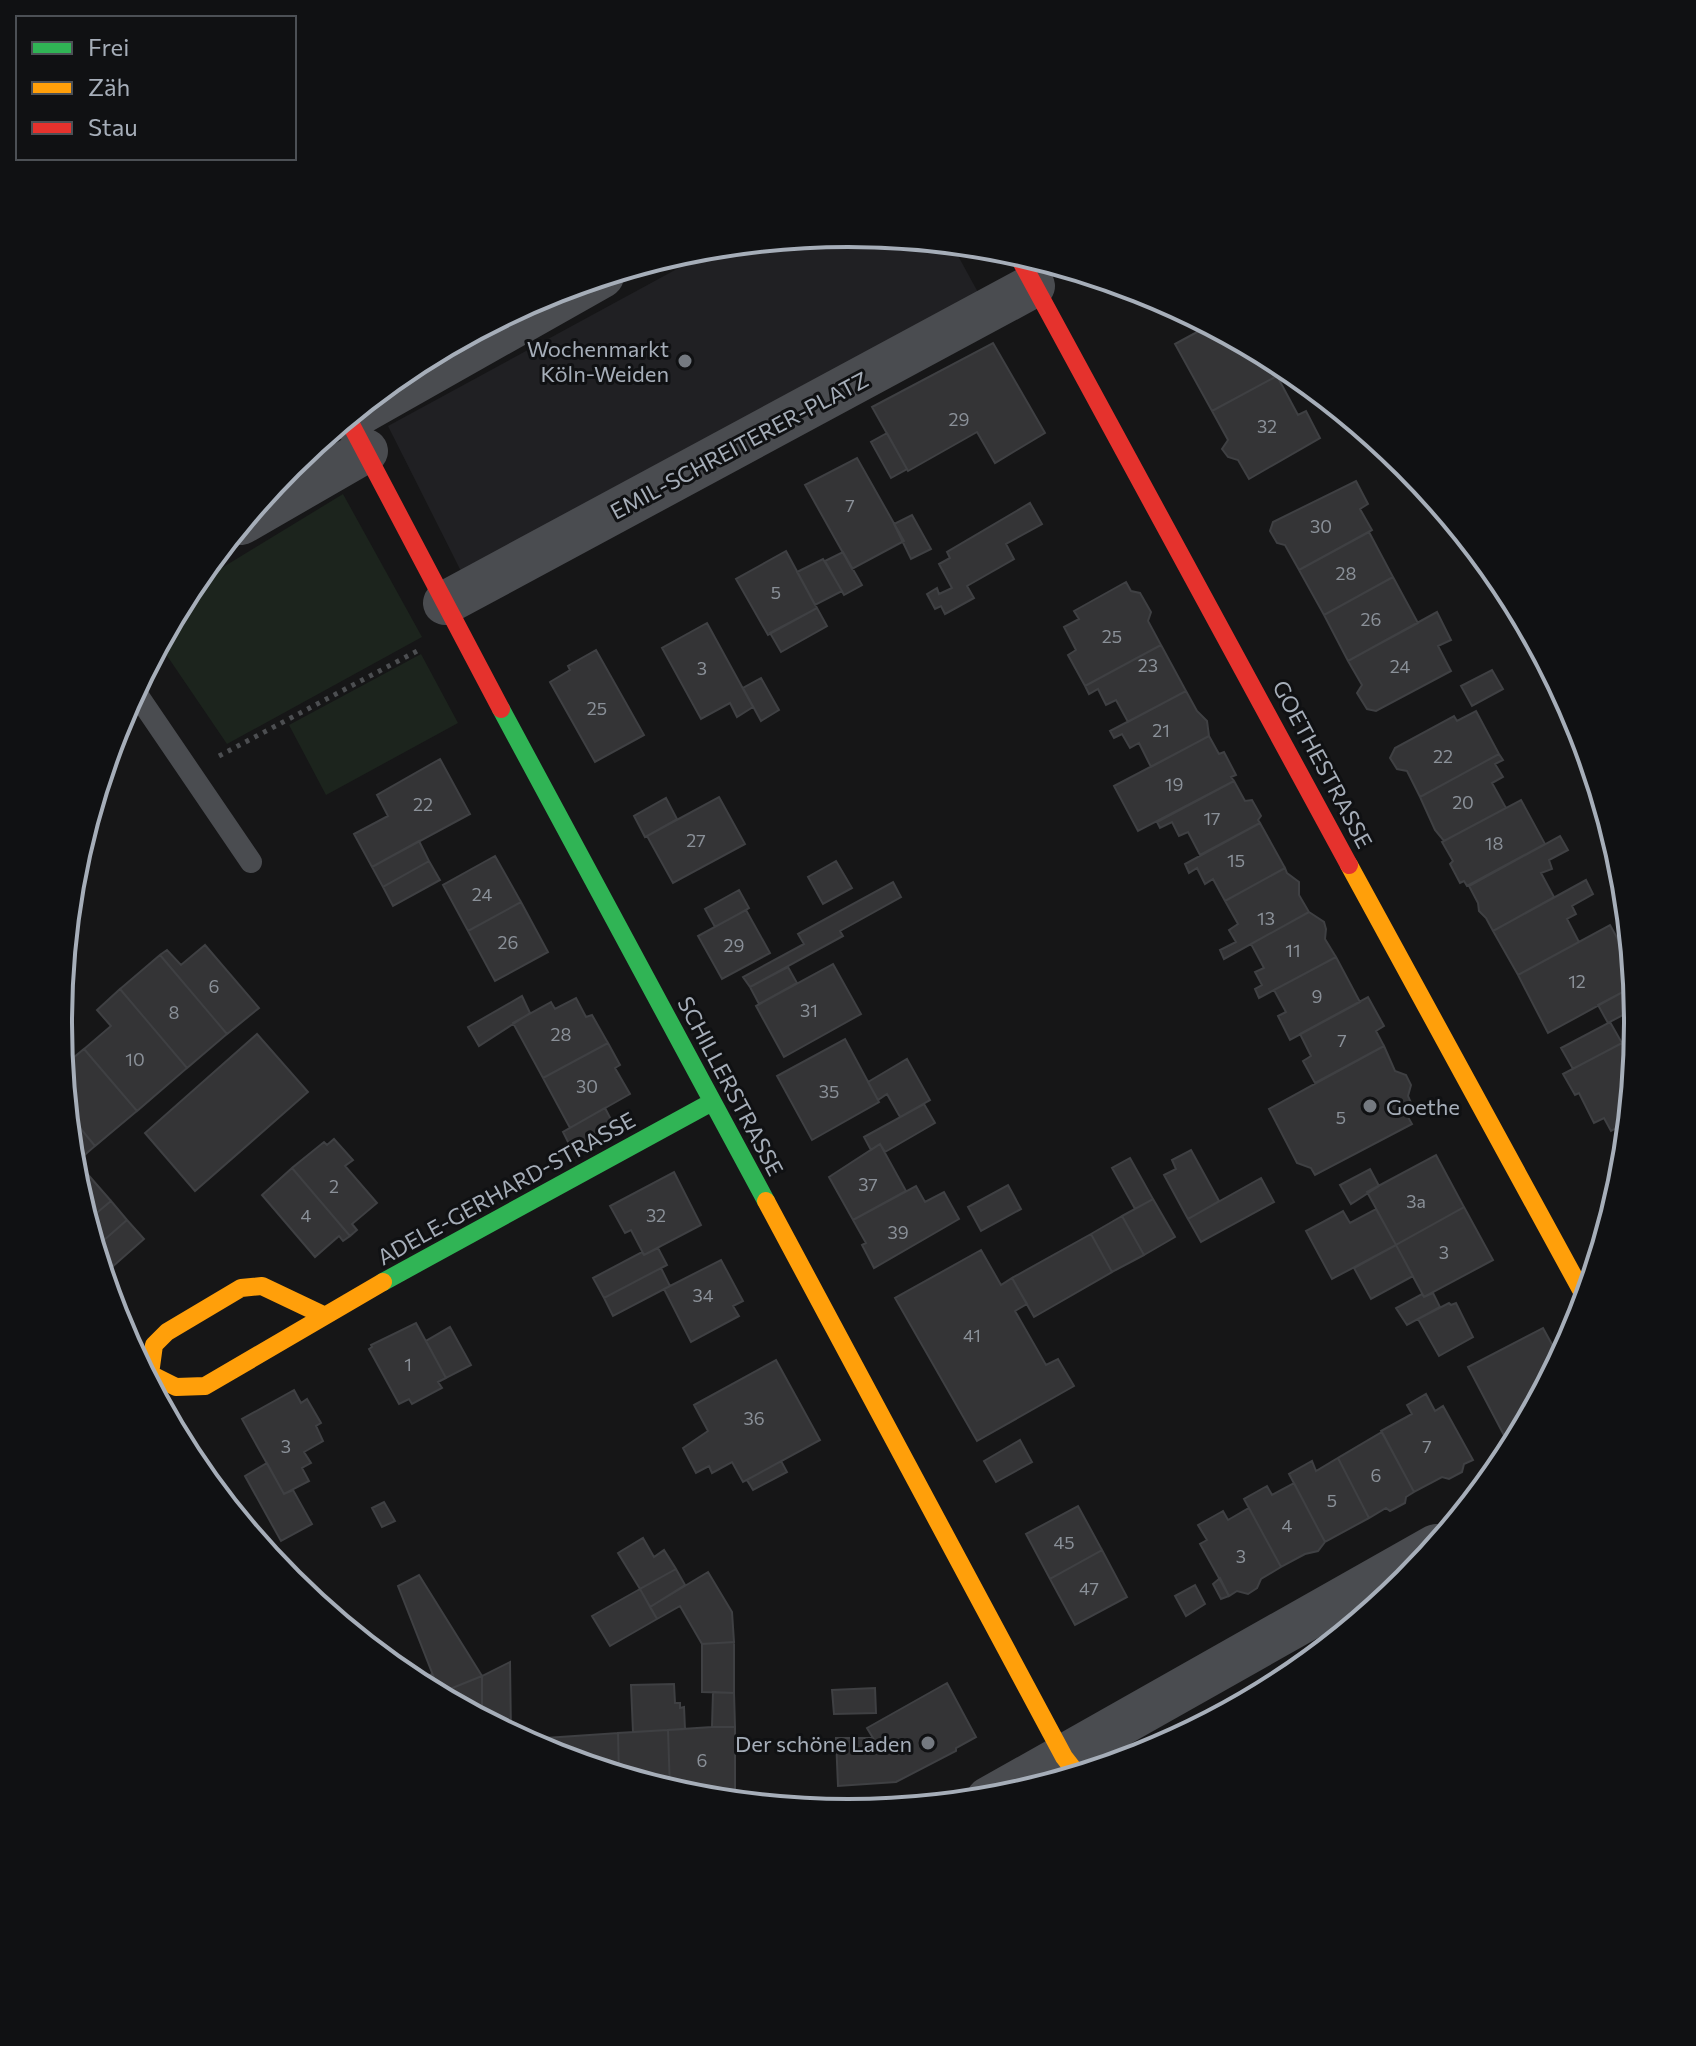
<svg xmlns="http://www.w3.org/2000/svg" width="1696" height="2046" viewBox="0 0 1696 2046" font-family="Commissioner,sans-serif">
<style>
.built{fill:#202023}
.green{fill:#1c241d}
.building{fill:#343436;stroke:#3f4043;stroke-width:2}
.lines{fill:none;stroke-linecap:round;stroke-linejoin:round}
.path{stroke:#4c4e51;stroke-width:5;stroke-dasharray:4 6;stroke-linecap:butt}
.lane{stroke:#4a4c50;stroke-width:22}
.street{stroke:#4a4c50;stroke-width:44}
.fast{stroke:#30b455;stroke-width:18}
.slow{stroke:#ff9f0a;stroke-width:18}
.jam{stroke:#e5322d;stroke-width:18}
.poi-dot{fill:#747980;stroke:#101113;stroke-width:3}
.labels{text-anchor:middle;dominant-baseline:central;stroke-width:6;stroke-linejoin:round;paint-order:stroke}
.number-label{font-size:18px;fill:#8a9098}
.poi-label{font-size:22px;fill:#a6aeb9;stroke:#101113;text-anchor:end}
.street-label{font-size:22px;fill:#a6aeb9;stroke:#101113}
.rim{fill:none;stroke:#a6aeb9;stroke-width:4}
</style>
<rect width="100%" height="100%" fill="#161617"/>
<path class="built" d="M848,233L951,243L980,296L465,579L388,426L721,245Z"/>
<path class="green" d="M343,494L422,637L227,744L159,644L189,588Z
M421,654L458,723L326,795L289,725Z"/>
<path class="building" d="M1210,325L1266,355L1277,376L1212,411L1175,344Z
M993,343L1045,433L995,463L977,432L908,471L872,407Z
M1277,376L1298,415L1306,411L1320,438L1249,479L1238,460L1228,457L1222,449L1228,440L1212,411Z
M887,433L907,469L891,478L871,442Z
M857,458L904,541L852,569L805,485Z
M1356,481L1368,504L1360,509L1372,530L1299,570L1285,545L1277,543L1270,531L1273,522Z
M1030,503L1042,524L1006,544L1014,559L967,586L974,598L945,614L941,606L935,609L927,594L937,588L939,594L952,588L939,564L950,558L947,552Z
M912,515L931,549L911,559L894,524Z
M1369,532L1393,577L1324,615L1299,570Z
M786,551L817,608L768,635L736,579Z
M843,552L862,585L844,595L825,561Z
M823,559L842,591L815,605L797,572Z
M1393,577L1418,623L1348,661L1324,615Z
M1126,582L1131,591L1140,593L1151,612L1148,621L1161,645L1085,686L1068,655L1076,650L1064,627L1079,619L1074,611Z
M817,608L827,626L781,652L770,633Z
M1437,612L1451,640L1438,646L1451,671L1376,711L1367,709L1357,693L1362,685L1348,661Z
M707,623L753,707L737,717L730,703L701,719L662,648Z
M1161,645L1186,691L1128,722L1116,700L1106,705L1098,689L1089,694L1085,686Z
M596,650L644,735L595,762L550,682L570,670L568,666Z
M1492,670L1503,689L1472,706L1461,686Z
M761,678L779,710L761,721L743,688Z
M1186,691L1197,711L1207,721L1209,736L1151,767L1139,743L1130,748L1122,734L1114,738L1110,731Z
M1476,711L1499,754L1420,797L1407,771L1397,769L1390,758L1395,748L1454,716L1457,721Z
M1209,736L1219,754L1224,752L1236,775L1231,777L1234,781L1138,831L1114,786Z
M1499,754L1503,760L1495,764L1503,777L1492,783L1506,808L1444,841L1435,830L1420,797Z
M440,759L470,814L372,867L354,834L388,816L377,795Z
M1234,781L1245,801L1252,800L1261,816L1258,820L1260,823L1200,855L1188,832L1179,836L1172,822L1160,828L1157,822Z
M719,797L745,844L673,883L647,836Z
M666,798L677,819L645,837L634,816Z
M1521,800L1545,844L1467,886L1464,881L1460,883L1450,864L1453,861L1442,842Z
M1260,823L1285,868L1225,901L1213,879L1205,884L1197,868L1189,873L1185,864Z
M1560,836L1568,850L1549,860L1552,869L1541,873L1554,897L1493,931L1486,918L1479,911L1478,903L1469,886Z
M419,841L429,861L383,887L372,867Z
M495,856L521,902L468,931L443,885Z
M429,861L440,880L393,906L383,887Z
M836,861L852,888L823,904L808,877Z
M1285,868L1287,873L1299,882V895L1309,912L1224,959L1220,950L1236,942L1229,930L1238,924L1225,901Z
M1586,880L1593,894L1572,906L1576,914L1567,919L1579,942L1518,975L1493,931Z
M893,882L901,897L840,931L843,936L750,987L743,977L804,944L798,934Z
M739,890L749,908L715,927L705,909Z
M521,902L548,952L495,981L468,931Z
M746,910L770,953L722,979L698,936Z
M1309,912L1324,922L1326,929L1325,939L1336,957L1259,998L1255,989L1262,985L1255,972L1264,968L1251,944Z
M1610,925L1620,943L1626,941L1631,953L1634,986L1548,1033L1518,975Z
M205,945L259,1008L227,1034L160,955L167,950L181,965Z
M160,955L227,1034L187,1068L120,989Z
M1336,957L1360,1002L1290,1040L1278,1016L1286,1012L1274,990Z
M833,964L861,1014L784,1057L756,1006Z
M788,967L797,983L759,1004L750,987Z
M1634,986L1636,1008L1608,1023L1598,1005Z
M120,989L187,1068L137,1111L84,1049L111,1026L97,1010Z
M522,996L530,1013L479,1046L468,1027Z
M1368,997L1384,1026L1376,1031L1384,1046L1315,1083L1303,1061L1311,1056L1300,1034Z
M576,998L586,1017L592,1015L608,1043L543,1078L513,1023L551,1002L555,1009Z
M1610,1022L1622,1043L1573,1069L1561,1048Z
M257,1034L308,1092L195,1191L145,1133Z
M845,1039L879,1102L812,1140L777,1076Z
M608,1043L620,1065L615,1068L630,1094L570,1128L543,1078Z
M1622,1043L1634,1065L1628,1122L1611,1131L1604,1118L1594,1123L1579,1093L1575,1095L1563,1074Z
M1384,1046L1395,1071L1406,1075L1411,1085L1408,1096L1412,1105L1404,1110L1412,1124L1315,1175L1311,1168L1297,1163L1269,1109Z
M84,1049L137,1111L95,1146L67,1112L62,1067Z
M907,1059L930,1100L900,1117L887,1094L878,1100L868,1082Z
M924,1104L935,1123L885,1152L880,1144L871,1150L864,1137Z
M605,1108L614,1125L571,1148L563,1132Z
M67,1112L95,1146L72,1166Z
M334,1139L353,1160L345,1166L377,1203L352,1224L357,1230L350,1236L292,1168L324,1142L327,1145Z
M880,1144L906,1191L853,1220L829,1177Z
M1191,1150L1219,1201L1188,1219L1164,1175L1176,1169L1172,1160Z
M1436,1155L1464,1207L1396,1245L1367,1192Z
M1130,1158L1153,1199L1135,1209L1112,1168Z
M77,1162L111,1201L87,1221L73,1177L72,1166Z
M292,1168L350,1236L343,1241L339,1236L315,1257L262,1195Z
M1370,1169L1379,1186L1351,1204L1340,1185Z
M674,1172L701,1225L644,1255L631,1230L625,1233L610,1206Z
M1261,1178L1274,1202L1201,1242L1188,1219Z
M1008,1185L1021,1209L981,1231L968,1207Z
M916,1186L925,1202L944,1192L959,1219L874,1268L862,1245L866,1243L853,1220Z
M1153,1199L1175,1237L1144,1255L1122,1216Z
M111,1201L127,1220L95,1248L87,1221Z
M1464,1207L1493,1260L1424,1297L1396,1245Z
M1376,1209L1396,1245L1332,1279L1306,1231L1343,1211L1350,1223Z
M1122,1216L1144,1255L1112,1272L1091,1234Z
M127,1220L144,1239L103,1275L95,1248Z
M1091,1234L1112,1272L1034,1317L1012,1278Z
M1396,1245L1413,1276L1371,1299L1354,1268Z
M658,1248L667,1265L604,1298L593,1278L642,1252L644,1255Z
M981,1250L1001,1285L1012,1278L1027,1304L1015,1311L1046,1365L1058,1359L1074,1386L977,1441L895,1298Z
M721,1260L743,1301L733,1306L739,1316L691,1342L664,1289Z
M661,1268L670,1286L613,1316L604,1298Z
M1433,1293L1440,1307L1407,1325L1396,1308L1422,1294L1424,1297Z
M1449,1303L1451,1305L1456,1303L1473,1337L1439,1356L1418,1319Z
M416,1323L446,1378L438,1382L442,1388L412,1404L409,1399L399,1404L369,1349L372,1347L371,1345Z
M450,1327L471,1365L446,1378L426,1341Z
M1543,1328L1560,1359L1517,1438L1508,1443L1468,1367Z
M776,1360L820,1440L743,1482L732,1462L712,1473L709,1466L696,1473L683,1448L708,1431L694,1405Z
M294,1390L301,1403L307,1399L321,1423L316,1426L323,1441L304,1452L311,1463L302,1468L309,1481L284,1494L242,1419Z
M1426,1394L1435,1411L1443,1406L1473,1460L1464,1464L1462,1472L1449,1479L1442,1477L1414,1492L1381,1431L1412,1414L1407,1405Z
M1382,1432L1414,1492L1406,1497L1405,1503L1390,1511L1386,1508L1369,1518L1338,1458Z
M1020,1440L1032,1462L996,1482L984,1461Z
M1338,1458L1369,1518L1325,1542L1289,1474L1312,1461L1316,1471Z
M781,1461L787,1472L753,1490L747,1480Z
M267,1463L284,1494L293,1490L312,1524L281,1541L245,1476Z
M1294,1483L1325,1542L1318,1551L1305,1554L1281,1567L1244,1499L1267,1486L1272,1495Z
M230,1491L261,1547L219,1496Z
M384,1502L395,1521L382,1527L372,1508Z
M1078,1506L1102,1550L1050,1579L1026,1534Z
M1249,1508L1281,1567L1261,1579L1257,1588L1248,1594L1237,1591L1229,1596L1200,1544L1207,1540L1198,1525L1223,1511L1228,1520Z
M643,1538L654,1557L664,1550L676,1569L640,1589L618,1553Z
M1102,1550L1127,1597L1075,1625L1050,1579Z
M676,1569L685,1585L650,1607L640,1589Z
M708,1572L732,1612L734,1642L702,1644L680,1606L657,1619L650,1607Z
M419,1575L482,1676L440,1693L398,1586Z
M1220,1578L1229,1596L1221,1599L1213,1584Z
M1195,1585L1205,1604L1186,1616L1175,1596Z
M640,1589L657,1619L610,1646L592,1616Z
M734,1642V1693L702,1692V1644Z
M510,1662L511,1734L482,1719V1676Z
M432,1674L440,1693V1696L413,1682Z
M482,1676V1719L440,1696V1693Z
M947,1683L976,1737L956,1748V1751L896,1782L838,1786L836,1738H873L867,1728Z
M674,1684L675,1703H680V1708L684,1707L685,1729L633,1732L631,1685Z
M875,1688L876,1713L834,1714L832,1690Z
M713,1692L734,1693L735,1727H712Z
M712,1727H735V1795H683L670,1790L668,1730Z
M668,1730L670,1790L619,1775L618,1733Z
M618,1733L619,1775L547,1753L546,1738Z"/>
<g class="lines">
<path class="path" d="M219,756L419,650"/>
<path class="lane" d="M134,690L251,862"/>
<path class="street" d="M349,419L602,276
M241,523L366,451
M445,603L1033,286
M988,1799L1436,1546"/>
<path class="fast" d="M501,709L766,1201
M383,1282L712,1102"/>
<path class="slow" d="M1349,865L1586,1299
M766,1201L1064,1757L1078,1775
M323,1315L262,1286L241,1288L167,1332L154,1345L150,1374L176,1387L205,1386L383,1282"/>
<path class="jam" d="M1016,252L1349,865
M347,417L501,709"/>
</g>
<g class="poi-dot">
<circle cx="685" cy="361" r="8"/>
<circle cx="1370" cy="1106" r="8"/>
<circle cx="928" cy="1743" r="8"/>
</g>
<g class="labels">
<g class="number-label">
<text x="959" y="419">29</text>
<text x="1267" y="426">32</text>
<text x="850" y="505">7</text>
<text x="1321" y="526">30</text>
<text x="1346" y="573">28</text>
<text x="776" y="592">5</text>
<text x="1371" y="619">26</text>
<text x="1112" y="636">25</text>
<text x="1148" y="665">23</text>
<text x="1400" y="666">24</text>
<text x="702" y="668">3</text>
<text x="597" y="708">25</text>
<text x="1161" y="730">21</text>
<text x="1443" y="756">22</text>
<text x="1174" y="784">19</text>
<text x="1463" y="802">20</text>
<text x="423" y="804">22</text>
<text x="1212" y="818">17</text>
<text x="696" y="840">27</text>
<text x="1494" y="843">18</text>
<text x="1236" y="860">15</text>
<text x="482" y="894">24</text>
<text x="1266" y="918">13</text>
<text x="508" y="942">26</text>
<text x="734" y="945">29</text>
<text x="1293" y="950">11</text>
<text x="1577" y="981">12</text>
<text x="214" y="986">6</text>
<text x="1317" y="996">9</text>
<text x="809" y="1010">31</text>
<text x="174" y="1012">8</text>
<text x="561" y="1034">28</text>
<text x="1342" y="1040">7</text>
<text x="135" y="1059">10</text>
<text x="587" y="1086">30</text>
<text x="829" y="1091">35</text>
<text x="1341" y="1117">5</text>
<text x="868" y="1184">37</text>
<text x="334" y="1186">2</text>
<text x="1416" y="1201">3a</text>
<text x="306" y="1215">4</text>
<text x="656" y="1215">32</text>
<text x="898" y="1232">39</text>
<text x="1444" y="1252">3</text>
<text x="703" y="1295">34</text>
<text x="972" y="1335">41</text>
<text x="408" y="1364">1</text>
<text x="754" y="1418">36</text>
<text x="286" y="1446">3</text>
<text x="1427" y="1446">7</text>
<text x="1376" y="1475">6</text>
<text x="1332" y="1500">5</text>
<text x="1287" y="1525">4</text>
<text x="1064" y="1542">45</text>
<text x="1241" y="1556">3</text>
<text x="1089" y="1588">47</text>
<text x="702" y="1760">6</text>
</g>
<g class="poi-label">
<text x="669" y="348">Wochenmarkt<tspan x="669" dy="25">Köln-Weiden</tspan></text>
<text x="1386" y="1106" text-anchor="start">Goethe</text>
<text x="912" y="1743">Der schöne Laden</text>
</g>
<g class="street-label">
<text transform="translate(739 445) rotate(-28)">EMIL-SCHREITERER-PLATZ</text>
<text transform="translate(1323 764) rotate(62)">GOETHESTRASSE</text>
<text transform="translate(731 1086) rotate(62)">SCHILLERSTRASSE</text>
<text transform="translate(506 1188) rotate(-29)">ADELE-GERHARD-STRASSE</text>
</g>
</g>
<path d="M0 0H1696V2046H0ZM72 1023a776 776 0 1 1 1552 0a776 776 0 1 1-1552 0Z" fill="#101113" fill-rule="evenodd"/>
<path class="rim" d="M72 1023a776 776 0 1 1 1552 0a776 776 0 1 1-1552 0Z"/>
<rect x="16" y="16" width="280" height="144" fill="#101113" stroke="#4c5055" stroke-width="2"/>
<rect x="32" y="42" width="40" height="12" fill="#30b455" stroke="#4c5055" stroke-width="2"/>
<text x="88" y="56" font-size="24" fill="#a6aeb9">Frei</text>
<rect x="32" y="82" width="40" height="12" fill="#ff9f0a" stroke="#4c5055" stroke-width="2"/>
<text x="88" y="96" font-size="24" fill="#a6aeb9">Zäh</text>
<rect x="32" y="122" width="40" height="12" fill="#e5322d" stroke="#4c5055" stroke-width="2"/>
<text x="88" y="136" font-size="24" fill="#a6aeb9">Stau</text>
</svg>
